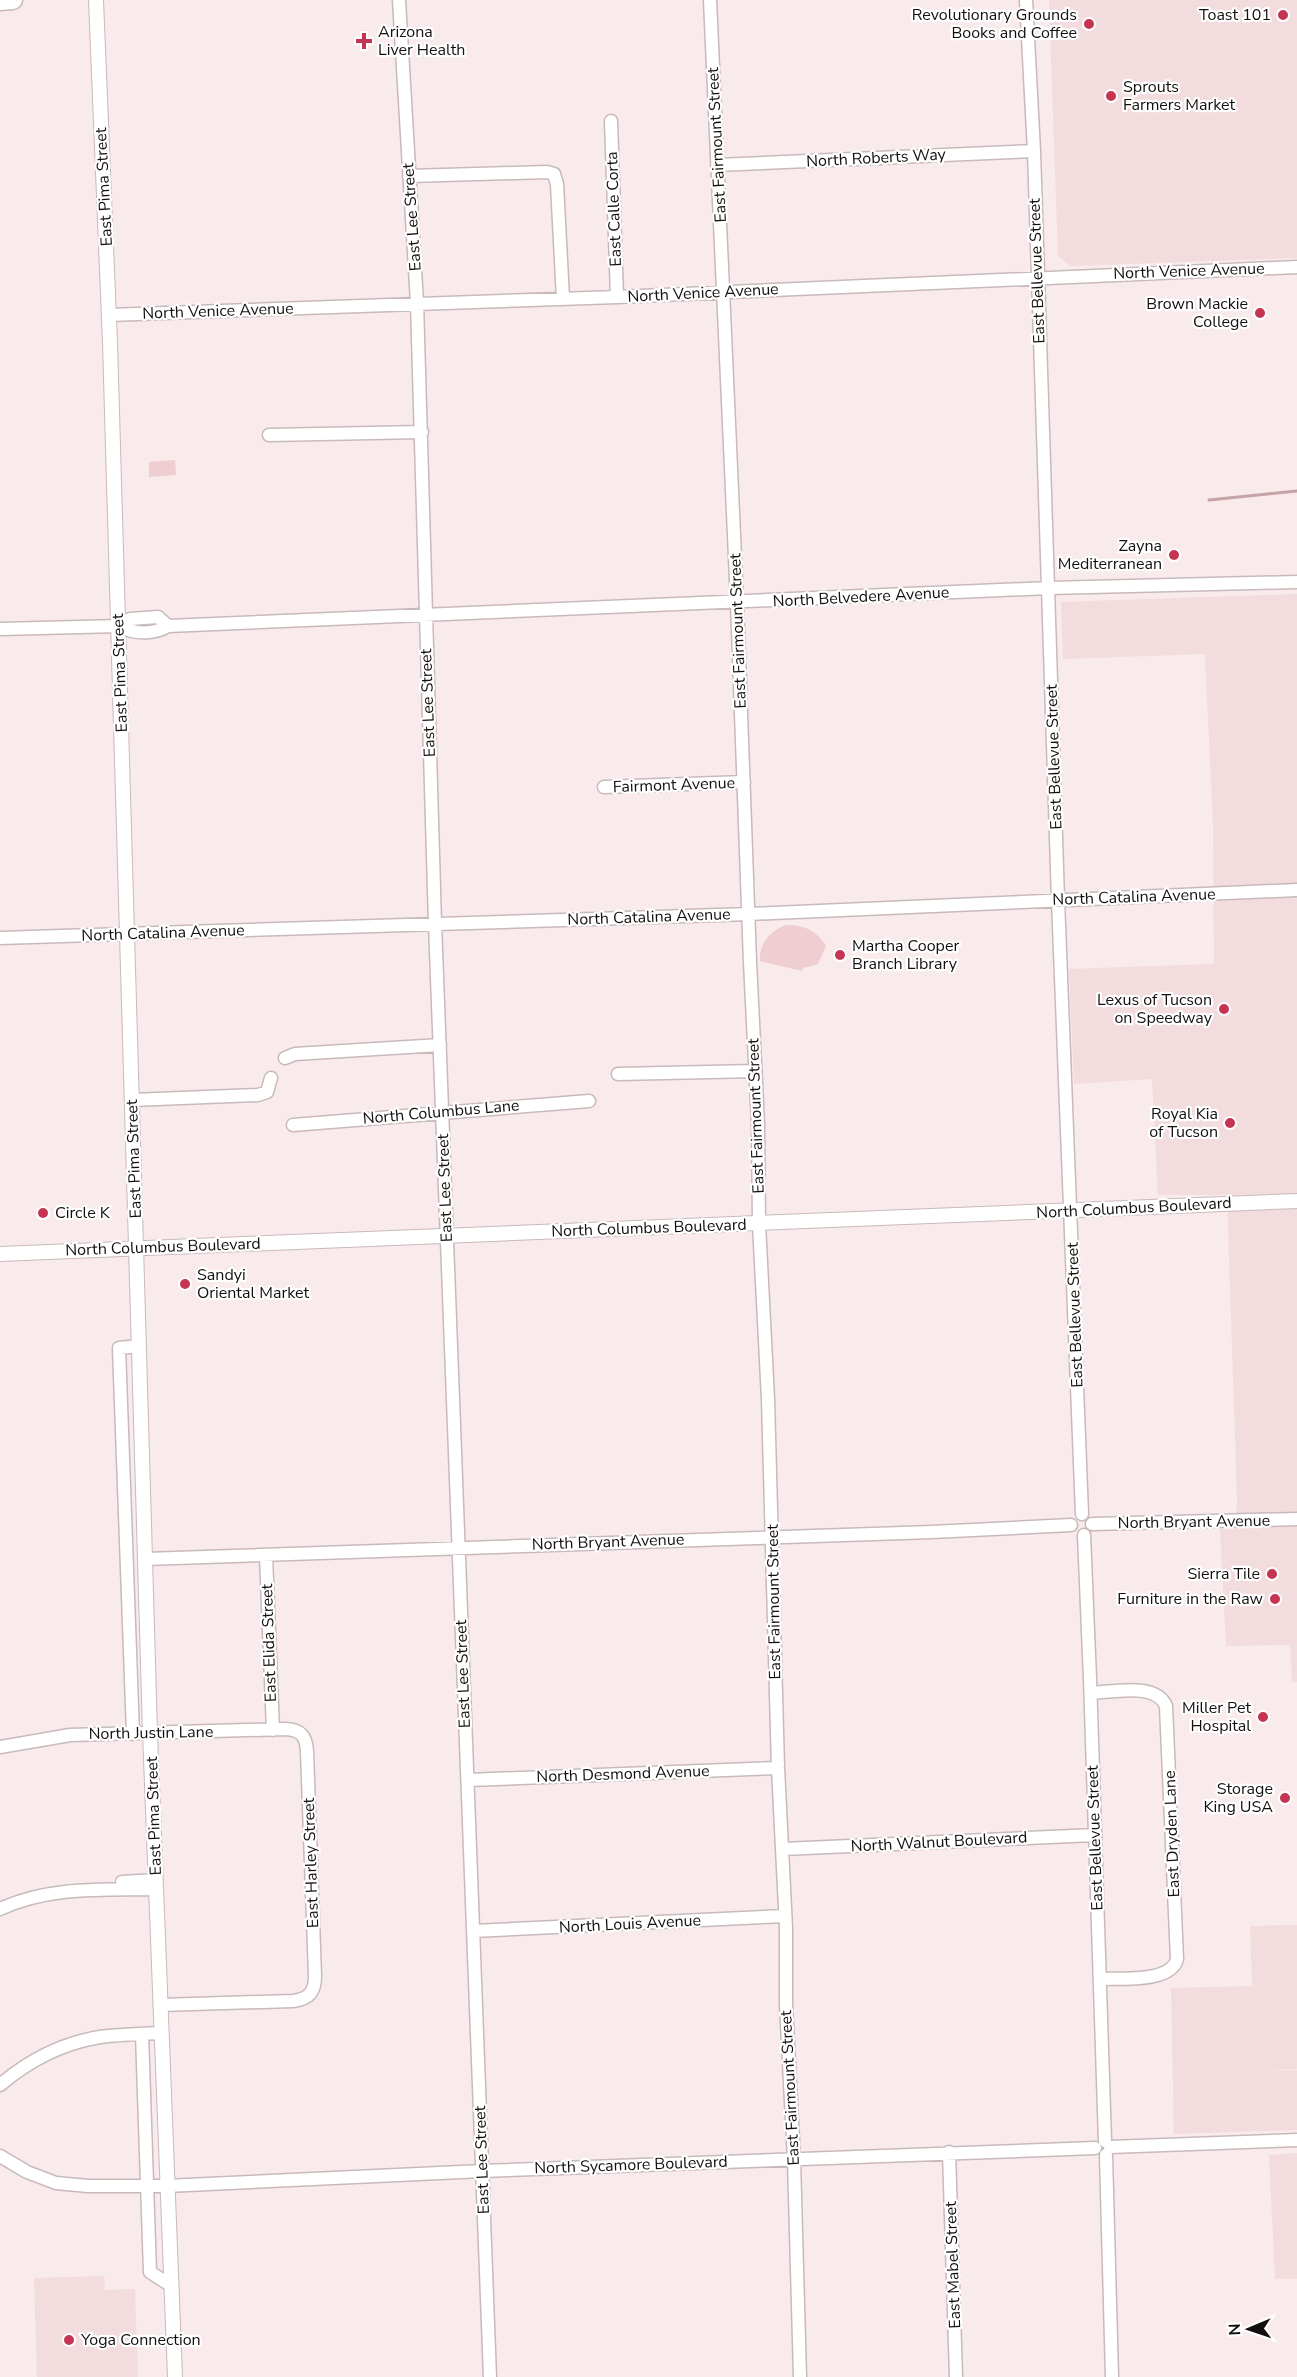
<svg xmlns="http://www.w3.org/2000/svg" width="1297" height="2377" viewBox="0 0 1297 2377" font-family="'Nunito Sans',sans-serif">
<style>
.built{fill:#f2dcdd}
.green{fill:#eeced0}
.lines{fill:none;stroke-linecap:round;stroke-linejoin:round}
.stream{stroke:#c6a3a6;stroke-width:3}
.minor-casing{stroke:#c8babb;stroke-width:15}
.tertiary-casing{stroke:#c8babb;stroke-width:16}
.primary-casing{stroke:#c8babb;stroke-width:21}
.minor{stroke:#fff;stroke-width:12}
.tertiary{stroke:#fff;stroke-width:14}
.primary{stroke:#fff;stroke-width:18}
.poi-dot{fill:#c53452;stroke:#fff;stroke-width:2}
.labels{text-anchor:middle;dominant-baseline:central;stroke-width:4.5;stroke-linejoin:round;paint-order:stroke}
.poi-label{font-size:16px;fill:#130f0f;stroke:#fff;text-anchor:end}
.street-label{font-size:16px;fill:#130f0f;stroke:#fff}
</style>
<rect width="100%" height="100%" fill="#f9eaeb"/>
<path class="built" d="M1049,0H1297V258L1071,266L1058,256Z
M1297,594V1682H1292L1290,1645L1226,1646L1220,1530L1236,1528L1237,1499L1227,1195H1158L1152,1079L1074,1084L1069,969L1214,964L1213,825L1205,654L1063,659L1061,602Z
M1297,1925V2069L1256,2071L1297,2070V2130L1174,2134L1171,1988L1252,1986L1250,1926Z
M1297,2153V2279H1275L1269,2155Z
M104,2276L105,2290L135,2289L138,2377H37L34,2278Z"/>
<path class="green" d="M175,460L176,475L149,477V462Z
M786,925C804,925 816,930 826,946L818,964L803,968L802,971L760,961C759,943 770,931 786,925Z"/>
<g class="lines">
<path class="stream" d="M1209,500L1297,491"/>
<defs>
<path id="minor" d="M399,0L417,303L435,924L490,2377
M710,0L737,602L750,962L758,1124L759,1224L768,1399L778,1768L786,1928V2005L794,2160L800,2377
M1026,0L1034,151L1058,900L1082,1514
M611,121L617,297
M717,165L1034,151
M409,176L547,172L554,174L557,184L563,299
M109,315L617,297L1297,267
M269,435L422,432
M158,617L168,626C154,635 133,634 119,626L130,619Z
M168,626L1049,588L1297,582
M0,629L119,626
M604,787L744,782
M0,938L749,914L1297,890
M285,1058L295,1054L440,1045
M618,1074L755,1071
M132,1100L258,1095L267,1092L271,1078
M293,1125L589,1101
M1092,1524L1297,1519
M1084,1535L1090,1679L1105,2141
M266,1556L273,1730
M146,1559L932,1532L1071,1525
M1091,1693C1113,1692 1156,1682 1166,1706L1177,1959C1171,1983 1121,1978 1101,1979
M133,1734L119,1348L139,1346
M0,1747L70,1735L286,1729C301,1730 306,1736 307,1751L315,1976C315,1992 309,1999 293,2001L160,2005
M468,1780L778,1768
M783,1849L1095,1835
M122,1882L156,1880
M0,1909C50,1886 103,1890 156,1889
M474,1931L785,1916
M142,2034L150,2272L170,2285
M0,2085C28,2061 63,2043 100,2037C120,2034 141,2034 160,2033
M1110,2147L1297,2140
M949,2152L956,2377
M1106,2155L1112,2377
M0,2156L27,2172L56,2183L88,2186H166L482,2171L1095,2148"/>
<path id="tertiary" d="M96,0L110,343L150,1733L175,2377
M0,1254L1297,1201"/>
<path id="primary" d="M0,1L13,0"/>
</defs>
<use href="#minor" class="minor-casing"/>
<use href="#tertiary" class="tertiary-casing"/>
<use href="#primary" class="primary-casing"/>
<use href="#minor" class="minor"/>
<use href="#tertiary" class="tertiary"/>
<use href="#primary" class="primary"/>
</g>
<g class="poi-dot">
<circle cx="1283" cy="15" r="6"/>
<circle cx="1089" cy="24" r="6"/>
<path d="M361 32h6v6h6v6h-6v6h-6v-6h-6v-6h6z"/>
<circle cx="1111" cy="96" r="6"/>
<circle cx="1260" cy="313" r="6"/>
<circle cx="1174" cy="555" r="6"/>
<circle cx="840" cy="955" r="6"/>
<circle cx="1224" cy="1009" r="6"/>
<circle cx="1230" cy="1123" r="6"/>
<circle cx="43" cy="1213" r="6"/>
<circle cx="185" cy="1284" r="6"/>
<circle cx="1272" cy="1574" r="6"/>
<circle cx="1275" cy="1599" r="6"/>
<circle cx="1263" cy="1717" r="6"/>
<circle cx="1285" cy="1798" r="6"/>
<circle cx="69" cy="2340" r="6"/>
</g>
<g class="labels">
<g class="poi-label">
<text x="1077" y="15">Revolutionary Grounds<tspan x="1077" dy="18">Books and Coffee</tspan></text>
<text x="1271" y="15">Toast 101</text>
<text x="378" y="32" text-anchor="start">Arizona<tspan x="378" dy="18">Liver Health</tspan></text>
<text x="1123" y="87" text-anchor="start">Sprouts<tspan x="1123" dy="18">Farmers Market</tspan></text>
<text x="1248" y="304">Brown Mackie<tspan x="1248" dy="18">College</tspan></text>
<text x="1162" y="546">Zayna<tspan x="1162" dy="18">Mediterranean</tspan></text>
<text x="852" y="946" text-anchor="start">Martha Cooper<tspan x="852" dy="18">Branch Library</tspan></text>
<text x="1212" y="1000">Lexus of Tucson<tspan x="1212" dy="18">on Speedway</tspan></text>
<text x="1218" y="1114">Royal Kia<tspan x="1218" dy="18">of Tucson</tspan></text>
<text x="55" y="1213" text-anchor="start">Circle K</text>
<text x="197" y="1275" text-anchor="start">Sandyi<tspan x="197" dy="18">Oriental Market</tspan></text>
<text x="1260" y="1574">Sierra Tile</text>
<text x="1263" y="1599">Furniture in the Raw</text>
<text x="1251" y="1708">Miller Pet<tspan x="1251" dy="18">Hospital</tspan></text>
<text x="1273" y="1789">Storage<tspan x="1273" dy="18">King USA</tspan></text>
<text x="81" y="2340" text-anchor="start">Yoga Connection</text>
</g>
<g class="street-label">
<text transform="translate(717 145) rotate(-93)">East Fairmount Street</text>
<text transform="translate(876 158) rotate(-3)">North Roberts Way</text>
<text transform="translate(104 187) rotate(-93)">East Pima Street</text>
<text transform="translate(614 209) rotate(-92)">East Calle Corta</text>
<text transform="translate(412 217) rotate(-94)">East Lee Street</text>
<text transform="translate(1037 271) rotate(-92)">East Bellevue Street</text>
<text transform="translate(1189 271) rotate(-2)">North Venice Avenue</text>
<text transform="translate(703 293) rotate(-3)">North Venice Avenue</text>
<text transform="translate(218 311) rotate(-2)">North Venice Avenue</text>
<text transform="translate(861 597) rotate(-3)">North Belvedere Avenue</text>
<text transform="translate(738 631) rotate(-92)">East Fairmount Street</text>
<text transform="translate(120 673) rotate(-92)">East Pima Street</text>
<text transform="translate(428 703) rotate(-92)">East Lee Street</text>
<text transform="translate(1054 757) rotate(-92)">East Bellevue Street</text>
<text transform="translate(674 785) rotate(-2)">Fairmont Avenue</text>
<text transform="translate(1134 897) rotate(-2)">North Catalina Avenue</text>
<text transform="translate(649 917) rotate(-2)">North Catalina Avenue</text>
<text transform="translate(163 933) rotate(-2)">North Catalina Avenue</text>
<text transform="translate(441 1112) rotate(-5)">North Columbus Lane</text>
<text transform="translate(756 1116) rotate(-92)">East Fairmount Street</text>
<text transform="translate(134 1159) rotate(-92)">East Pima Street</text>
<text transform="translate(445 1188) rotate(-92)">East Lee Street</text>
<text transform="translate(1134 1208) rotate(-3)">North Columbus Boulevard</text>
<text transform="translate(649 1228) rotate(-2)">North Columbus Boulevard</text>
<text transform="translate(163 1247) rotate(-2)">North Columbus Boulevard</text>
<text transform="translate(1075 1315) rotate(-92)">East Bellevue Street</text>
<text transform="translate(1194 1522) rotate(-1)">North Bryant Avenue</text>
<text transform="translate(608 1542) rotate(-2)">North Bryant Avenue</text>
<text transform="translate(774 1602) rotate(-91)">East Fairmount Street</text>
<text transform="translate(269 1643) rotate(-92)">East Elida Street</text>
<text transform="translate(463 1674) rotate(-92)">East Lee Street</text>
<text transform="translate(151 1733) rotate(-1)">North Justin Lane</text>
<text transform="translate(623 1774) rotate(-2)">North Desmond Avenue</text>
<text transform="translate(154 1816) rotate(-92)">East Pima Street</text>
<text transform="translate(1172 1834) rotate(-92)">East Dryden Lane</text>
<text transform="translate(1095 1838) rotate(-92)">East Bellevue Street</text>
<text transform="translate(939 1842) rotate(-3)">North Walnut Boulevard</text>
<text transform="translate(311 1863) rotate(-92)">East Harley Street</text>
<text transform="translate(630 1924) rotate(-3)">North Louis Avenue</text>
<text transform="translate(790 2088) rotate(-93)">East Fairmount Street</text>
<text transform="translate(482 2160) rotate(-92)">East Lee Street</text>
<text transform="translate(631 2165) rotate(-2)">North Sycamore Boulevard</text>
<text transform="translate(953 2265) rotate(-92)">East Mabel Street</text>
</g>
</g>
<g transform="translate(1249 2329) rotate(268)" stroke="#ffffff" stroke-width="4.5" paint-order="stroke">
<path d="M0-4.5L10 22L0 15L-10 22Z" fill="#130f0f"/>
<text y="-9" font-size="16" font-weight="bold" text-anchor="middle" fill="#130f0f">N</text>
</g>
</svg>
